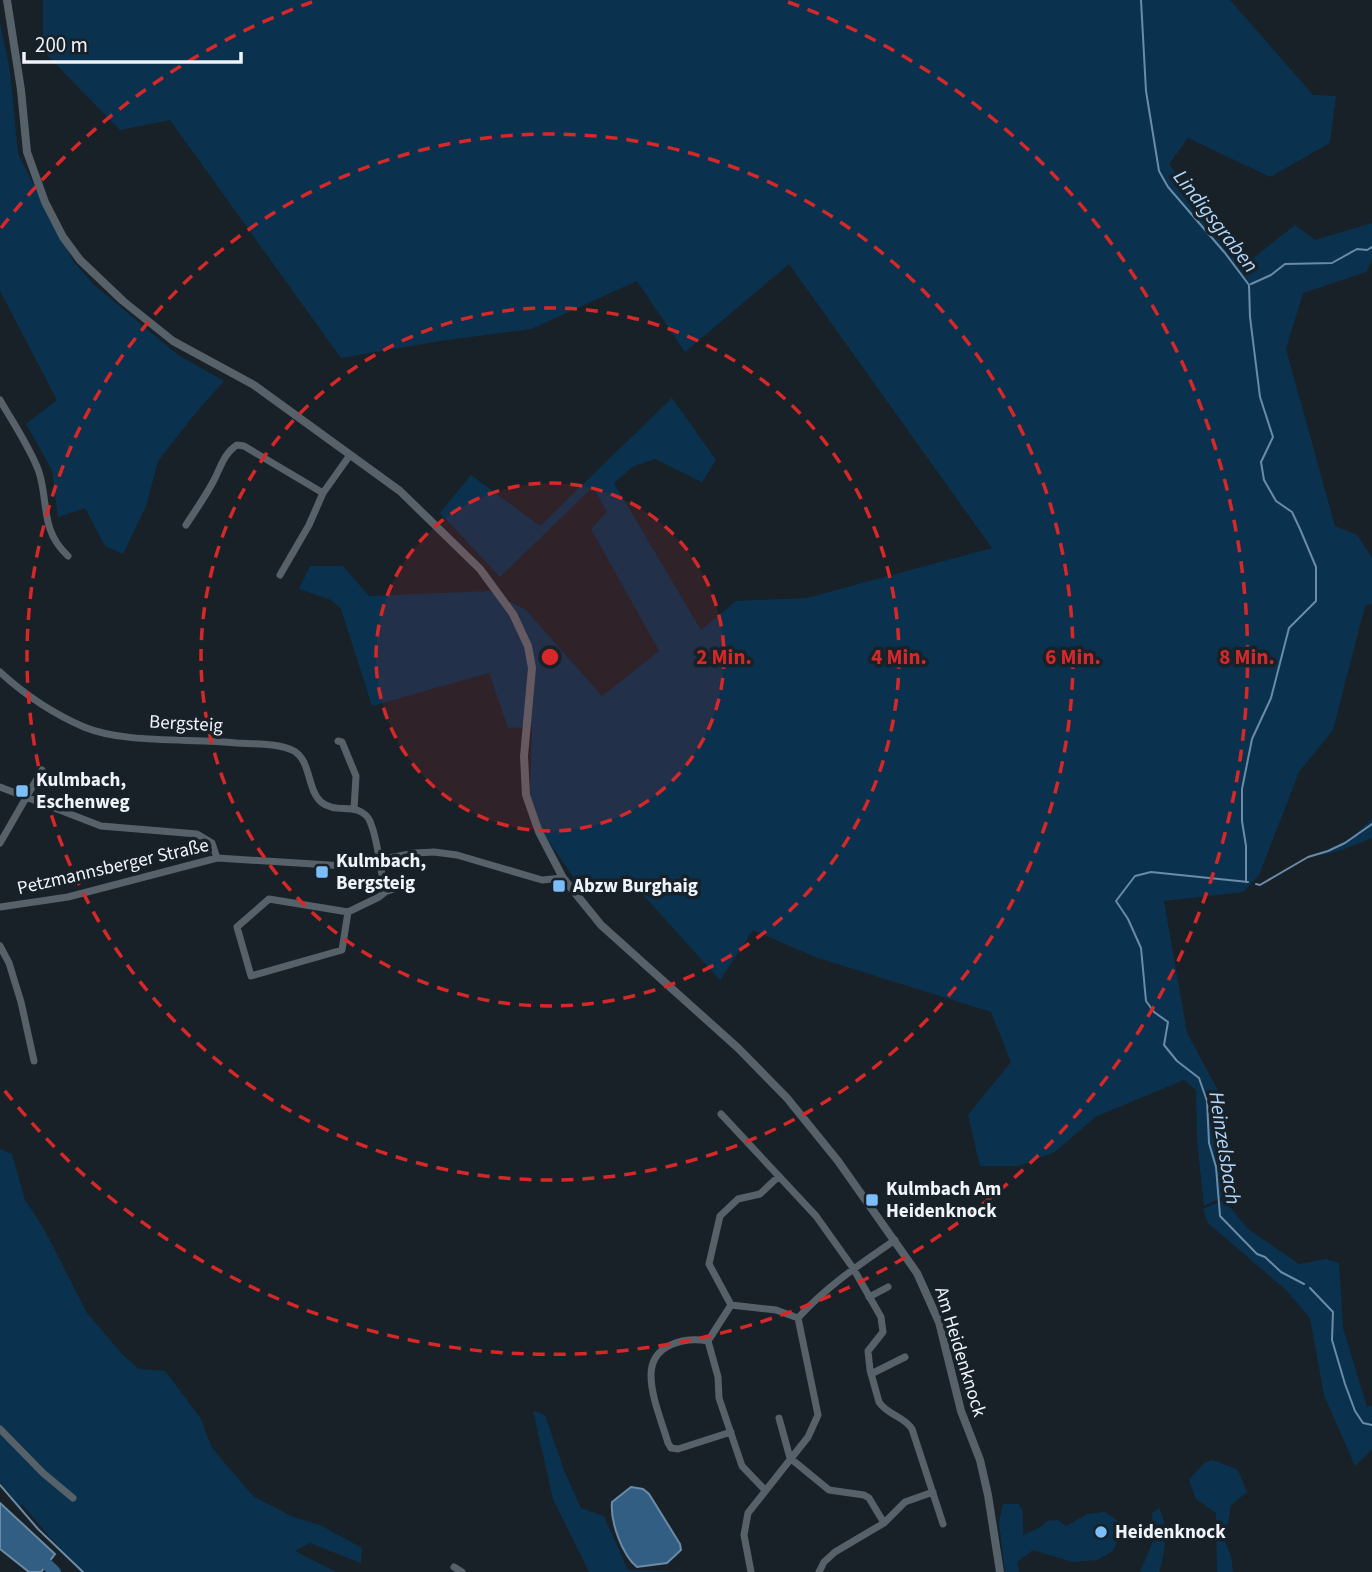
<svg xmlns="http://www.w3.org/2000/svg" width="1372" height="1572" viewBox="0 0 1372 1572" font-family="'Source Sans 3',sans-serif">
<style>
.green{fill:#0a324f}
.water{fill:#335e83;stroke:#6b8ba7;stroke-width:2}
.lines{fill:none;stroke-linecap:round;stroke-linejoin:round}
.stream{stroke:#6b8ba7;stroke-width:2}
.river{stroke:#335e83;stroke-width:12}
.minor{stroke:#57616a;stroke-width:7}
.tertiary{stroke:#57616a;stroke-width:8}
.ring{fill:none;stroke:#d62828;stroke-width:3.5;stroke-dasharray:12 9}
.poi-dot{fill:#7bbef9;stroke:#182128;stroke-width:2.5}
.labels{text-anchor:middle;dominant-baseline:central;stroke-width:7;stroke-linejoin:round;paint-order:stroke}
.street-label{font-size:19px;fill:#eff4fa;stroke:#182128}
.poi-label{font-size:19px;font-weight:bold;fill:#eff4fa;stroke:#182128;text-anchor:start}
.water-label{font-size:21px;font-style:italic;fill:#b2d9fd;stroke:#182128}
.centre{fill:#d62828;stroke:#182128;stroke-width:3.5}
.ring-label{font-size:21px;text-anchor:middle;font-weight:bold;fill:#d62828;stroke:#182128;stroke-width:7;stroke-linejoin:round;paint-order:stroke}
</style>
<rect width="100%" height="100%" fill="#182128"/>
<path class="green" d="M43,0H1230L1313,95L1336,96L1330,143L1270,177L1188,138L1169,164L1247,263L1295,225L1315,240L1372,223V260L1366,272L1303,293L1286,349L1335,526L1357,535L1372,558V604L1365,606L1333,730L1299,772L1259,875L1243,892L1164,901L1187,1033L1219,1092L1232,1192L1204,1206L1197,1140L1196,1090L1184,1080L1095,1117L1055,1152L1019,1166H980L968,1115L1011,1062L991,1012L815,957L753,930L720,980L644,896L576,881L545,836L530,796L532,727L508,728L489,673L372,706L341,609L331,600L299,589L310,566H343L369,596L490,591L526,610L602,696L659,651L591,529L607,512L593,487L500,577L440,513L471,475L540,526L672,398L716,460L702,482L655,459L632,467L614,483L701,630L736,601L807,598L992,548L789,264L685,352L637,281L531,329L440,341L341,358L170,120L120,130L43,51Z
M0,23L10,70L18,154L73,261L93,284L178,355L224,381L193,416L158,461L146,506L123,554L105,546L85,508L58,517L52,470L26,424L57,400L0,291Z
M1372,819V838L1342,850L1317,856L1352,837Z
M0,1149L12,1154L25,1200L44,1229L87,1313L123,1355L139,1369L165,1371L201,1419L212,1448L253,1496L293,1517L320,1525L362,1548L361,1563L310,1543L295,1551L336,1572H80L21,1503V1508L0,1482Z
M1224,1200L1248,1229L1299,1264L1326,1259L1339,1263L1343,1328L1367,1407L1372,1406V1449L1355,1466L1324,1395L1310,1318L1287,1291L1208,1223L1203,1209Z
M533,1411L545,1415L565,1473L581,1508L604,1516L628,1570L680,1572H589L553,1499Z
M1213,1460L1238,1470L1247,1492L1231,1505L1225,1542L1231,1556L1233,1572H1217L1216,1513L1196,1499L1189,1480L1204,1463Z
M1003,1504H1019L1023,1513V1535L1041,1527L1047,1521L1058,1520L1066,1526L1087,1514L1105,1512L1118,1521V1539L1113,1551L1097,1560L1072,1562L1033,1550L1017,1562L1019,1572H1005L999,1522Z
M1159,1508C1169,1525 1165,1554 1159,1572H1140L1154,1539L1152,1513Z"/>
<path class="water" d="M631,1487L643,1489L649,1494L680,1544L681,1550L667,1563L637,1567C622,1555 610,1521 612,1502Z
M0,1503L55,1554L41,1572H29L0,1549Z"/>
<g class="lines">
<path class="stream" d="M1141,0L1146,91L1159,171L1168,187L1225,253L1249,285L1250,317L1260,397L1273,437L1261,462L1264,480L1276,501L1292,512L1300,529L1316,567V601L1289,628L1271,698L1252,739L1242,789V821L1246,846V882
M1251,284L1271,275L1285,264L1332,263L1357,249L1367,250L1372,247
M1248,882L1151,872L1135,876L1116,901L1128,919L1141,948L1146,1001L1154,1012L1168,1022L1164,1045L1177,1061L1199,1078L1207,1101L1209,1143L1216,1167L1220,1216L1257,1254L1265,1257L1281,1272L1304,1284
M1256,884L1260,885L1308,857L1328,851L1345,843L1372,824
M1310,1288L1333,1312L1332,1340L1345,1384L1355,1411L1363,1423L1372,1425
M0,1485L38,1529L83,1572"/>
<path class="river" d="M35,1553L55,1572"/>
<path class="minor" d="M0,400C12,421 31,449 39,472C49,504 40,530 68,556
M186,525C195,511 205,497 213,482C220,469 224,453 237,445L244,446L323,493
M280,575L309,525L323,493L350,455
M0,672C24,694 54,714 84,727C124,744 192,738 237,743C254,744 279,743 294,751C311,761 307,789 321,802C332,811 345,807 357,810C363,812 369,817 371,824C378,841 381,873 385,892L379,897L348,912L269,899L237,927L251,976L342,950L348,912
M338,741L342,742L356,776L354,809
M0,787L101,826L197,834L212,843L217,858
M0,843L42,770
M385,892L402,886
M0,907L68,897L217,858L345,866L415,853L434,852L457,855L542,880L563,878
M0,946L9,963L21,1002L34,1061
M721,1114L816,1216L853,1268L881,1317L883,1332L868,1351L870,1370L879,1402C887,1415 904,1416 912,1429L943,1524
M869,1297L888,1287
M731,1305L709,1264L720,1216L738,1199L760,1194L779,1176
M731,1305L776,1310L798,1318
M708,1341C685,1337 651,1344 651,1375C651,1397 662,1422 668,1443L671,1448L678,1449L731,1432
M708,1341L718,1377L719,1398L742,1466L765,1490
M708,1341L731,1305
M871,1374L905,1357
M779,1418L790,1458L829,1490L864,1495L869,1498L884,1523
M0,1429L43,1473L73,1498
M454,1567L462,1572
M751,1572L744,1535L748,1513L808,1437L818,1415L798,1318C826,1287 860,1264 895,1240
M819,1572L824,1562L835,1552L884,1523L905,1502L933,1492"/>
<path class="tertiary" d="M7,0L21,90L27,152L45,202L63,237L80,260L123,301L173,341L254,385L400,491L480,569L513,614L528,646L532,668L524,756L526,795L539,832L563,878L601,925L738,1048L787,1098L838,1161L917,1273L939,1322L961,1411L980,1460L988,1495L1000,1572"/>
</g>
<circle cx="550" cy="657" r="174" fill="#d62828" fill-opacity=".12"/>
<g class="ring">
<circle cx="550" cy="657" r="174"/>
<circle cx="550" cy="657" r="349"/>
<circle cx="550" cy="657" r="523"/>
<path d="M1 228A697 697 0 0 1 312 2M788 2A697 697 0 1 1 1 1086"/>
</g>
<g class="poi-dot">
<rect x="15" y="784" width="14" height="14" rx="3.5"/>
<rect x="315" y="865" width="14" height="14" rx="3.5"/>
<rect x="552" y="879" width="14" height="14" rx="3.5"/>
<rect x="865" y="1193" width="14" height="14" rx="3.5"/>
<circle cx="1101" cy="1532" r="7"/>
</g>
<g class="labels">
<g class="street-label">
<text transform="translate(186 724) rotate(3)">Bergsteig</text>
<text transform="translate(113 867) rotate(-13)">Petzmannsberger Straße</text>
<text transform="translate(960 1352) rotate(73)">Am Heidenknock</text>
</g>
<g class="poi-label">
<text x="36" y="780">Kulmbach,<tspan x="36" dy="22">Eschenweg</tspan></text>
<text x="336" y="861">Kulmbach,<tspan x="336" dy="22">Bergsteig</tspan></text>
<text x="573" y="886">Abzw Burghaig</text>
<text x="886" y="1189">Kulmbach Am<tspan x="886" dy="22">Heidenknock</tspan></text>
<text x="1115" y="1532">Heidenknock</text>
</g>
<g class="water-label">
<text transform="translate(1216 221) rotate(52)">Lindigsgraben</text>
<text transform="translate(1225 1148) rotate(81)">Heinzelsbach</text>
</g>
</g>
<circle cx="550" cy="657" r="10" class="centre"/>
<g class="ring-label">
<text x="724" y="664">2 Min.</text>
<text x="899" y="664">4 Min.</text>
<text x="1073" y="664">6 Min.</text>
<text x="1247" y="664">8 Min.</text>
</g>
<path d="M24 52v10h217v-10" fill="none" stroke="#eff4fa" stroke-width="3.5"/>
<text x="35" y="52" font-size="21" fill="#eff4fa" stroke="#182128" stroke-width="5" paint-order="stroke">200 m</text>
</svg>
